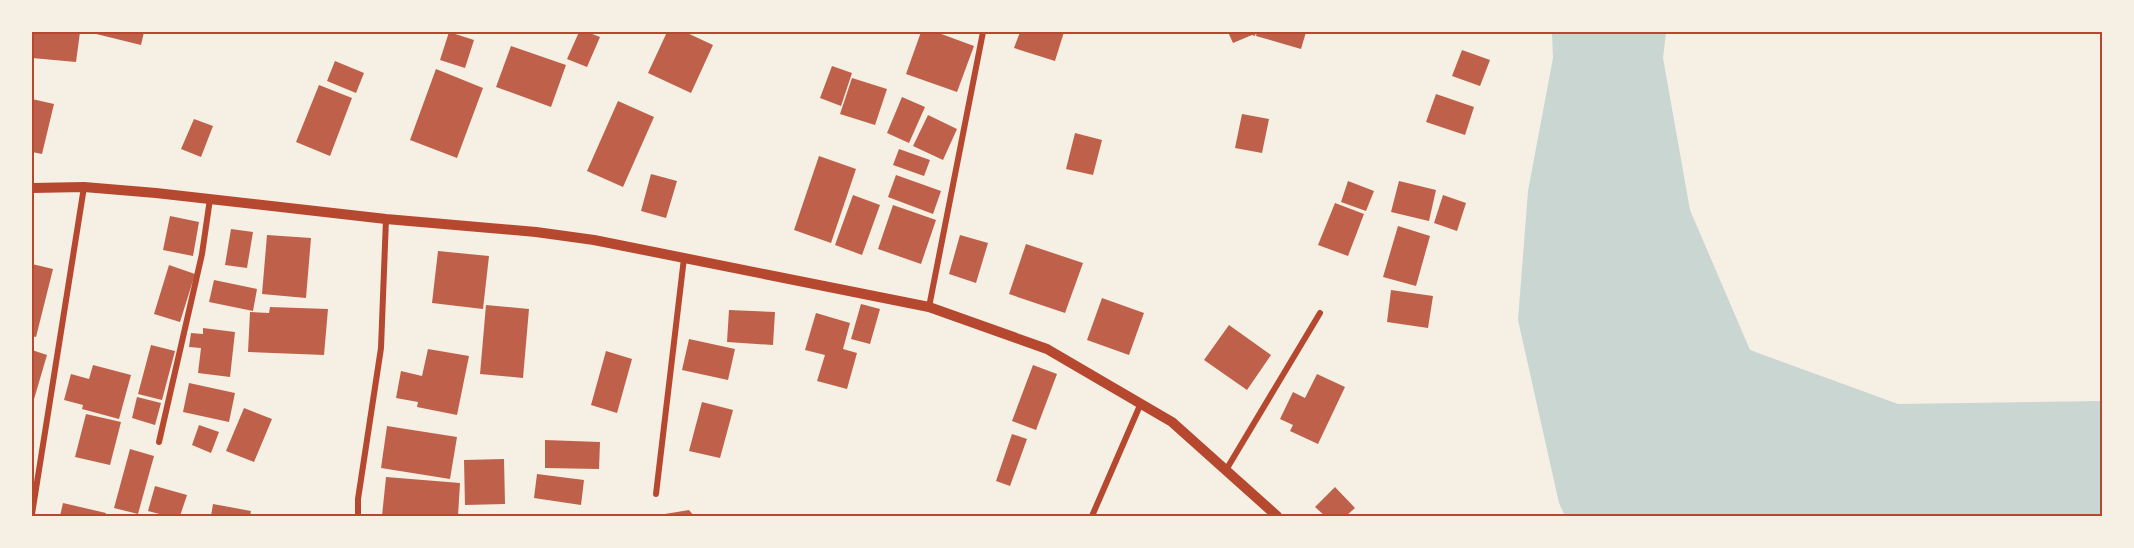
<svg xmlns="http://www.w3.org/2000/svg" width="2134" height="548" viewBox="0 0 2134 548" font-family="'DM Sans',sans-serif">
<style>
.water{fill:#c9d6d2}
.building{fill:#bf614a}
.lines{fill:none;stroke-linecap:round;stroke-linejoin:round}
.minor{stroke:#b5482f;stroke-width:6}
.tertiary{stroke:#b5482f;stroke-width:10}
.neatline{fill:none;stroke:#b5482f;stroke-width:2}
</style>
<rect width="100%" height="100%" fill="#f6efe4"/>
<path class="water" d="M1552,32H1666L1663,58L1690,210L1750,350L1898,404L2102,401V516H1565L1559,503L1518,320L1528,191L1553,58Z"/>
<path class="building" d="M32,32H80L76,62L32,58Z
M88,32H144L141,45Z
M449,32L474,40L465,68L440,60Z
M579,32H587L600,37L587,67L567,59Z
M667,32H685L713,45L691,93L648,73Z
M921,32H936L974,46L957,92L906,74Z
M1020,32H1064L1055,61L1014,48Z
M1228,32H1256L1255,36L1252,35L1233,43Z
M1257,32H1306L1301,49L1256,36Z
M511,46L566,65L551,107L496,87Z
M1462,50L1490,60L1480,86L1452,76Z
M335,61L364,73L356,93L327,81Z
M832,66L852,73L841,106L820,98Z
M436,69L483,88L457,158L410,140Z
M852,78L887,89L875,125L840,114Z
M319,85L352,98L330,156L296,142Z
M1436,94L1474,107L1465,135L1426,122Z
M902,97L925,107L909,143L887,133Z
M32,99L54,104L42,154L32,152Z
M618,101L654,117L623,187L587,171Z
M1242,114L1269,119L1262,153L1235,148Z
M928,115L957,129L943,160L913,146Z
M194,119L213,126L201,157L181,149Z
M1075,133L1102,140L1093,175L1066,169Z
M899,149L930,160L924,176L893,165Z
M819,156L856,169L831,243L794,230Z
M651,174L677,181L666,218L641,211Z
M896,175L941,191L933,214L888,197Z
M1348,181L1374,191L1366,211L1341,202Z
M1399,181L1436,190L1429,221L1391,212Z
M853,195L880,205L862,255L835,245Z
M1443,195L1466,203L1457,231L1434,223Z
M1335,203L1364,214L1348,256L1318,245Z
M893,205L936,220L921,264L878,249Z
M170,216L199,222L193,256L163,250Z
M1398,226L1430,236L1416,286L1383,277Z
M231,229L253,232L247,268L225,265Z
M267,235L311,238L306,298L262,294Z
M960,235L988,243L976,283L949,274Z
M1026,244L1083,263L1065,313L1009,294Z
M438,251L489,256L483,309L432,303Z
M32,264L53,269L36,337L32,336Z
M169,265L195,274L180,322L154,314Z
M214,280L257,289L253,311L209,302Z
M1391,290L1433,296L1428,328L1387,322Z
M1102,298L1144,313L1129,355L1087,340Z
M861,304L880,309L870,344L851,339Z
M486,305L529,309L523,378L480,374Z
M270,307L328,309L324,355L248,352L250,312L269,313Z
M729,310L775,312L773,345L727,342Z
M816,313L850,323L843,349L857,353L847,389L817,381L825,355L805,350Z
M1229,325L1271,355L1247,390L1204,360Z
M203,328L235,332L230,377L198,373L201,348L189,347L191,333L203,334Z
M689,339L735,349L728,380L682,370Z
M151,345L175,351L162,400L138,394Z
M428,349L469,356L457,415L417,407L418,402L396,398L401,371L422,376Z
M32,350L47,355L32,406Z
M606,351L632,359L617,413L591,405Z
M93,365L131,375L119,419L82,409L83,405L64,400L71,374L89,379Z
M1033,365L1057,374L1036,430L1012,421Z
M1317,374L1345,387L1318,444L1290,431L1293,425L1280,419L1293,392L1305,398Z
M189,383L235,393L229,422L183,412Z
M137,397L161,403L155,425L132,418Z
M702,402L733,410L720,458L689,451Z
M244,408L272,419L254,462L226,451Z
M86,414L121,422L110,465L75,457Z
M199,425L219,432L211,453L192,445Z
M387,426L457,437L450,479L381,468Z
M1012,434L1027,439L1010,486L996,481Z
M545,440L600,442L599,469L545,468Z
M130,449L154,456L138,514L114,508Z
M504,459L505,504L465,505L464,460Z
M537,474L584,480L581,505L534,498Z
M386,477L460,483L458,516H382Z
M155,486L187,495L180,516H167L148,511Z
M1335,487L1355,508L1346,516H1325L1315,507Z
M63,503L106,513L105,516H60Z
M213,504L251,511L250,516H211Z
M689,510L694,516H665V514Z"/>
<g class="lines">
<path class="minor" d="M929,307L983,32
M159,442L202,254L210,199
M1226,470L1320,313
M656,494L684,258
M32,514L84,187
M358,516V499L381,348L386,219
M1092,516L1141,403"/>
<path class="tertiary" d="M32,188L84,187L156,193L386,219L536,232L594,240L929,307L1047,349L1172,422L1277,516"/>
</g>
<rect width="2134" height="548" fill="none" stroke="#f6efe4" stroke-width="66"/>
<rect x="33" y="33" width="2068" height="482" class="neatline"/>
</svg>
